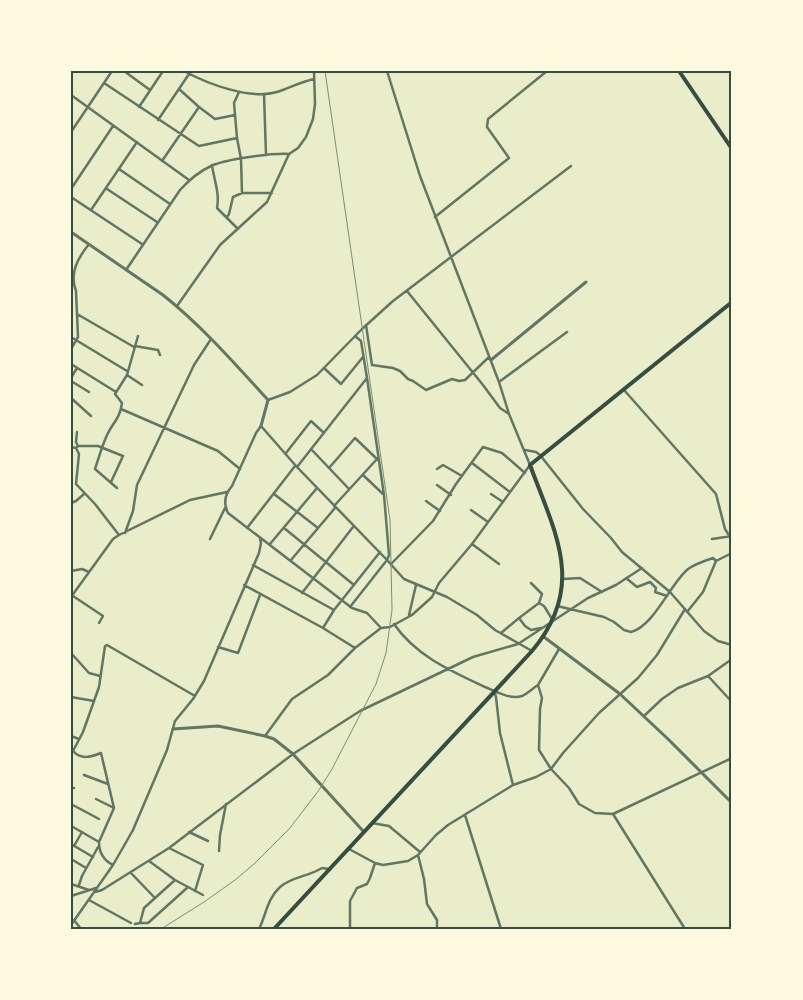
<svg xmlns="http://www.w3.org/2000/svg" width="803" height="1000" viewBox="0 0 803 1000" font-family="Barlow,sans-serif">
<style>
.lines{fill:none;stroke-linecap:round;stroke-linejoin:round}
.minor{stroke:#617663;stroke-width:2.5}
.tertiary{stroke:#617663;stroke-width:3}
.secondary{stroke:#344e41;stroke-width:4}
.rail{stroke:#7c8e77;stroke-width:1}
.neatline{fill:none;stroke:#344e41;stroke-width:2}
</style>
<rect width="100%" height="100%" fill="#e9edc9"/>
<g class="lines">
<path class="minor" d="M124,71L150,90
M184,71C208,84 250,100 277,92C290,88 300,82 314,79
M104,83L199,146L237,138
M179,89L199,107L215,119L235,115
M239,92L234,103L237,138L241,159L242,193
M264,94L266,155
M71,95L189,180
M139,107L163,71
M158,120L189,74
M71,132L112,71
M162,161L199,107
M212,165C214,180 220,194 217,208L238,229
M119,169L170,204
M71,189L113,126
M107,189L157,222
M71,197L142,244
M91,210L137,142
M227,217L229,214L233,197L242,193H272
M435,217L509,158L487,127L488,119L547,71
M126,270L180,190C189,180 198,172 211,166C226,159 272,153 289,154
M407,291L483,385L500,408L509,414
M177,306L220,245L267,202L289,154L298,148L306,137L313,119L315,104L314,71
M77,314L134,347
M366,325L372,365L393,368L400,371L408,379L413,381L426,390L452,379L459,381L465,380L489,357
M71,337L127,371
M135,346L158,350L160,355
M71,349L78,337L76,291C69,273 78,258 89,244
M71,364L116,392
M325,369L341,384L363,357
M127,375L142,385
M71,378L77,368
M71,381L89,392
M499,382L567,332
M624,390L716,494L725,529L730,537
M71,398L91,416
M268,400L290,392L317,375L362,329L393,301L571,166
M121,409L218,451L240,469
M77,432L76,442L78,446
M71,447L76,448L79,454L76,484L95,504L119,535
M76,448L78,446H98L123,456L111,482
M311,449L349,489
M525,450L536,452L540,455L583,509L611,538L622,552L670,592L704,631L718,641L732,645
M286,453L311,421L324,433
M472,463L510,492
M297,467L367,378
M329,468L355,438L378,460
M437,469L443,465L462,476
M363,475L383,494
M437,485L451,495
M117,488L95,469C99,457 102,446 107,435C113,422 120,419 122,403L115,394L127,375L138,336
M274,494L318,528
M491,494L503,502
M426,501L440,511
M71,503L76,501L84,494
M334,506L377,459
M471,510L488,522
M247,528L295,466
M284,528L354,585
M125,533L133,511L137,485L194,365L211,339
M210,539L225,508
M712,539L732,536
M270,544L317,488
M472,544L499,564
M291,560L335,508
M391,564L433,521L456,484L483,447L502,453L525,473
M253,565L334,610
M71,571L82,569L89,572
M626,578L637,587L650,582L656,588L655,592L667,596
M563,579L580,578L602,592
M531,583L542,594L539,603L544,606L552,619
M244,585L323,628L355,648
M302,593L353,527
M73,596L103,616L99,623
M71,597L113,539L119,535L190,500L227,492
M557,606L604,617L614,622L624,630L631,632C654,626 670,584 688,569C695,564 704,561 713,558L716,561
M350,607L387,560L389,555L384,495L367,378L361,341L355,336
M687,612L703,592L716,561L732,553
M411,615H409L416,585
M519,618L539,603
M394,624C416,656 451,671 485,687C495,691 510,700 522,696C527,694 533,688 538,685
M323,628L334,610L380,552
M381,628L367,613L352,608L228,513C223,503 225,494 232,486L256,433L261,426L296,466L387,560L404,579L447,597L477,615L495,630L532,651
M501,633L519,618L525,626L531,630L541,628
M218,647L238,653L260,595
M559,649L538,685L542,698L540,709L539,750L551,769L569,788L579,804L595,813L613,814L732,758
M71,653L89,673L100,676
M708,676L732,702
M494,691L496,697L500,733L513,785
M71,697L94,701
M644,716L662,699L678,688L708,676L732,659
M71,736L79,739
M265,736L292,699L328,675L355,648L381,628L390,627L412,615L432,597L439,583L472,544L530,465L509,414L499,382L420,176L387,71
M84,775L108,784
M71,788H74
M96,799L114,808
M71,804L99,819
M613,814L685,929
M465,815L501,929
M372,823L389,826L420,852
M73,827L99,842
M189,832L208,841
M71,844L93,857
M74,846L82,832
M169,848L203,865L195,891
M349,849L375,863L383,865L408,861L418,855L436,835L448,825L513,785L536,777L551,769L563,753L599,713L638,678L657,655L685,609
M219,851L220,835L226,804
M418,855L424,879L427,904L437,920V929
M71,859L86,868
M149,861L175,880L203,895
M113,865C103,860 99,853 99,842L114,808L101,753C91,757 81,760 73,751L83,732L99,687L105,646L107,645L195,696
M131,873L154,897
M71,884L89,890
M79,885L82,876L98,847
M95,892L102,890L169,848L293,754L360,711L473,657L518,644L588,598L616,585L642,568
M71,896L96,888
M89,900L131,923
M74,920L81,929
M140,923H148L188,887
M135,924L140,923L144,908L175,880
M71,925L113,865L133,830L167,750L175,721L193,699L204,681L259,553L261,543L260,539
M259,929C266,915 267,899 280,887C291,877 310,876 322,868L329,869
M350,929V901L357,888L367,884L370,878L375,863"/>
<path class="tertiary" d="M71,232L163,295C202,326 235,364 268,400L261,426
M491,360L586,282
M544,637L620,694L668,739L732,803
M173,729L218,726L265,736L274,739L293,754L364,832"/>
<path class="secondary" d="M679,71L732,149
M274,929L532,651C587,586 555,533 530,465L732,302"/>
<path class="rail" d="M161,929L204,902L235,880L254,864L290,828L319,790L332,769L376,684L386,653L392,610L390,520L325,71"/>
</g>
<rect width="803" height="1000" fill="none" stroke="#fefae0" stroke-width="145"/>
<rect x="72" y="72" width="658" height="856" class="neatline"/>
</svg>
